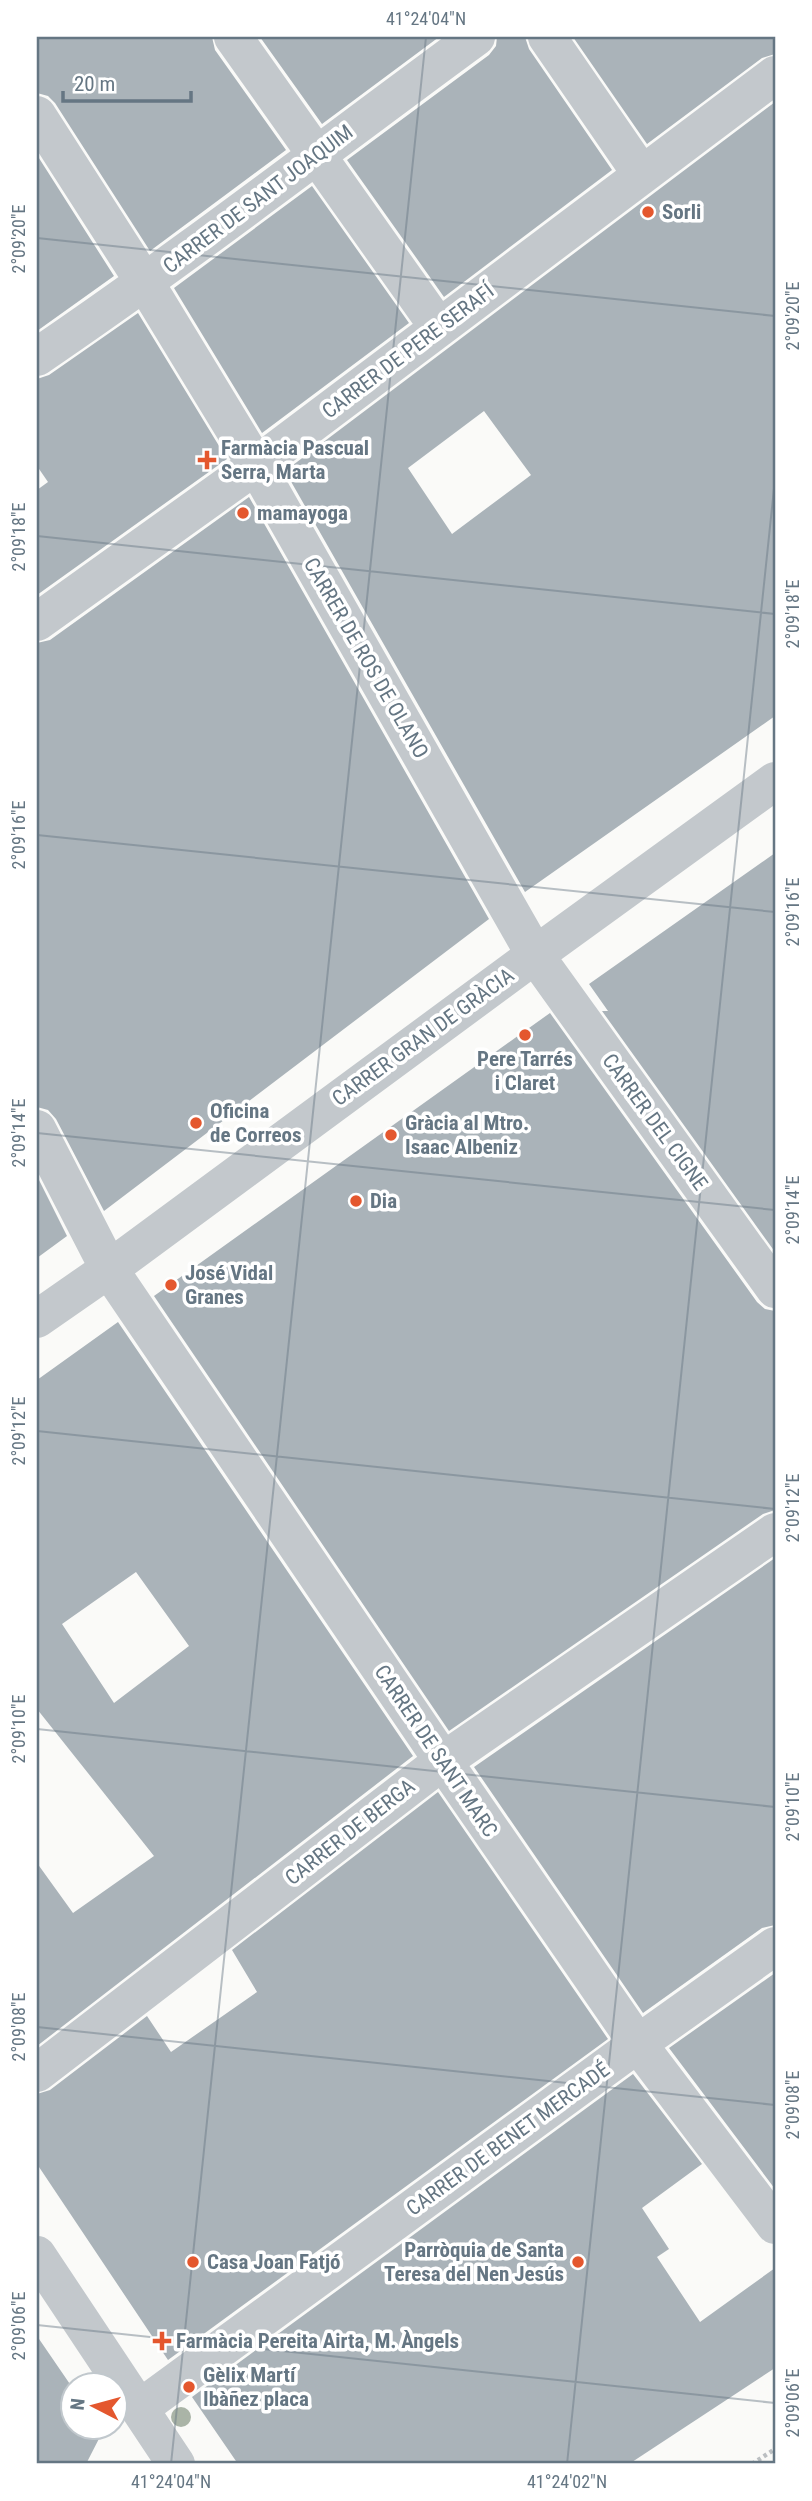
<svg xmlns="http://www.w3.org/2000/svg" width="812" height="2501" viewBox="0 0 812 2501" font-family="'Roboto Condensed',sans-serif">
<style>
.building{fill:#aab3b9;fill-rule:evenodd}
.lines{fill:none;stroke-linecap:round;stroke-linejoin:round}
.path{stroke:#bbbfc2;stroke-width:4.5;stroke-dasharray:3.5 3.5;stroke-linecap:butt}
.minor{stroke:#c3c8cc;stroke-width:38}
.tree{fill:#aab4a7}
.ticks{fill:none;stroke:#657683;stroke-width:2;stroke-opacity:0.45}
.poi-dot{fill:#e4572e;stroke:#fff;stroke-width:2.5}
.labels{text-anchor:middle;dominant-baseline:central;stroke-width:7;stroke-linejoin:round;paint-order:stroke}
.street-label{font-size:21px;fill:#657683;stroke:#fff}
.poi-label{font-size:21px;font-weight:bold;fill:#657683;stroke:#fff;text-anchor:start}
.neatline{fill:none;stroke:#657683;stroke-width:2.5}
.ticks-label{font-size:18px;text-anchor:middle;fill:#657683}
</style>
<rect width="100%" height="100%" fill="#fafaf8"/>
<path class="building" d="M37,37H212L215,50L286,150L150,251L55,103L48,96L37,93Z
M260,37H439L322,124Z
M497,37H525L529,49L612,170L444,297L347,160L489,55L496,46Z
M573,37H775V54L762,58L647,144Z
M775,102V716L525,892L285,471ZM484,411L531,475L452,534L408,468Z
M37,155L114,276L37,331Z
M312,186L409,323L262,433L174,288Z
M138,313L227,459L37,595V490L48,482L37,466V379L49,375Z
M249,497L489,919L104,1211L56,1119L48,1110L37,1107V643L50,640Z
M775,853V1252L602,1011H608L589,984Z
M550,1013L757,1302L765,1309L775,1311V1510L763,1514L449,1731L154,1296Z
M37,1176L67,1236L37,1258Z
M118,1322L413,1756L37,2046V1863L73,1913L154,1856L37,1709V1380ZM136,1572L189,1646L114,1703L62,1624Z
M775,1558V1925L762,1928L643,2013L474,1767Z
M438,1792L608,2039L168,2360L37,2164V2094L50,2090L147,2016L171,2052L257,1992L232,1950Z
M775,1973V2189L669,2048Z
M633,2074L702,2164L642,2208L669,2249L657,2257L700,2322L775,2268V2368L629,2464H238L192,2397Z
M37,2336L74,2390V2427H105L86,2464H37Z"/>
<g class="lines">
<path class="path" d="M752,2464L775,2449"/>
<path class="minor" d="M233,37L439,328
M547,37L642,175
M37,115L155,299L256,465L535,955L775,1289
M37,357C187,255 330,144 476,37
M37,622L262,461L775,75
M37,1129L109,1269L443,1761L638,2044L775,2225
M37,1319L109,1269L535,955L775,781
M37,2073L439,1764L775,1532
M37,2255L176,2464
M140,2408L636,2045L775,1946"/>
</g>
<circle class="tree" cx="181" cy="2417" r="10"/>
<path class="ticks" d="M37,238L775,316M37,536L775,614M37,835L775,912M37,1133L775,1210M37,1431L775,1509M37,1729L775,1807M37,2027L775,2105M37,2325L775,2403M171,2464L426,37M567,2464L775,479"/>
<g class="poi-dot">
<circle cx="648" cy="212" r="7"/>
<path d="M203.5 449.5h7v7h7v7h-7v7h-7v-7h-7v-7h7z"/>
<circle cx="243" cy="513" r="7"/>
<circle cx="525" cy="1035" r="7"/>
<circle cx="196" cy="1123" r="7"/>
<circle cx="391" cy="1135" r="7"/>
<circle cx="356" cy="1201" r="7"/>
<circle cx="171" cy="1285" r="7"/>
<circle cx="193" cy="2262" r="7"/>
<circle cx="578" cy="2262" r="7"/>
<path d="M158.5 2330.5h7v7h7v7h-7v7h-7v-7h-7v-7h7z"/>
<circle cx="189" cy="2387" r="7"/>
</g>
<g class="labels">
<g class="street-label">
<text transform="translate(258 199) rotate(-37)">CARRER DE SANT JOAQUIM</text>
<text transform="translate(408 351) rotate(-37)">CARRER DE PERE SERAFÍ</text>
<text transform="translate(366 658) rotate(60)">CARRER DE ROS DE OLANO</text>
<text transform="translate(423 1037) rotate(-36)">CARRER GRAN DE GRÀCIA</text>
<text transform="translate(655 1122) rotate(54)">CARRER DEL CIGNE</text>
<text transform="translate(436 1751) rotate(56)">CARRER DE SANT MARC</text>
<text transform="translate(350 1832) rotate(-38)">CARRER DE BERGA</text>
<text transform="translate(508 2139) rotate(-36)">CARRER DE BENET MERCADÉ</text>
</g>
<g class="poi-label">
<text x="662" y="212">Sorli</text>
<text x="221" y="448">Farmàcia Pascual<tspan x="221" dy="24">Serra, Marta</tspan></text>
<text x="257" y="513">mamayoga</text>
<text x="525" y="1059" text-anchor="middle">Pere Tarrés<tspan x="525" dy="24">i Claret</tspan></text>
<text x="210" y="1111">Oficina<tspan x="210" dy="24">de Correos</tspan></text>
<text x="405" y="1123">Gràcia al Mtro.<tspan x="405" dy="24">Isaac Albeniz</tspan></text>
<text x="370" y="1201">Dia</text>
<text x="185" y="1273">José Vidal<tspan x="185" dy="24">Granes</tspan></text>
<text x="564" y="2250" text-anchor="end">Parròquia de Santa<tspan x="564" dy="24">Teresa del Nen Jesús</tspan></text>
<text x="207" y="2262">Casa Joan Fatjó</text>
<text x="176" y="2341">Farmàcia Pereita Airta, M. Àngels</text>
<text x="203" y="2375">Gèlix Martí<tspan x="203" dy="24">Ibàñez placa</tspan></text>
</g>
</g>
<rect width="812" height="2501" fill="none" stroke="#ffffff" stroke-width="77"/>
<g transform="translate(94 2406) rotate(276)"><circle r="33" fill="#ffffff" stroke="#c1c8cd" stroke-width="2"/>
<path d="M0-5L12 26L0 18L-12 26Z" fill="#e4572e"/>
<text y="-10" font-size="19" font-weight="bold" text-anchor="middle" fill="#657683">N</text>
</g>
<path d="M63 91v10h128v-10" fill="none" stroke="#657683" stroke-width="3.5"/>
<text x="74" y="91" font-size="21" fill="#657683" stroke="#ffffff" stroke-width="5" paint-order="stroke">20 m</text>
<rect x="38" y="38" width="736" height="2424" class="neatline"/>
<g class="ticks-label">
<text x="426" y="25">41°24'04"N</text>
<text transform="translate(19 239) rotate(-90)" y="6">2°09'20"E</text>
<text transform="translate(793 316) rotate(-90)" y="6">2°09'20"E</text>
<text transform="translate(19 537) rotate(-90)" y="6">2°09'18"E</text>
<text transform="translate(793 614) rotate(-90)" y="6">2°09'18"E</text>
<text transform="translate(19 835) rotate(-90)" y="6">2°09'16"E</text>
<text transform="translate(793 912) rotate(-90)" y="6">2°09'16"E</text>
<text transform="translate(19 1133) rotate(-90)" y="6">2°09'14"E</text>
<text transform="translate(793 1210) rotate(-90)" y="6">2°09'14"E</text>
<text transform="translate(19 1431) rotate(-90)" y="6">2°09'12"E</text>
<text transform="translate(793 1508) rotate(-90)" y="6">2°09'12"E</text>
<text transform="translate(19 1729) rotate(-90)" y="6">2°09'10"E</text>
<text transform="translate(793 1807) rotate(-90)" y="6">2°09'10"E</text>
<text transform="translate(19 2027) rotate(-90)" y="6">2°09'08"E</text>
<text transform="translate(793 2105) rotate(-90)" y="6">2°09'08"E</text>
<text transform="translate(19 2326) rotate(-90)" y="6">2°09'06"E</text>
<text transform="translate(793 2403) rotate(-90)" y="6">2°09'06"E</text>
<text x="171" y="2488">41°24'04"N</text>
<text x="567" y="2488">41°24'02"N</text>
</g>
</svg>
